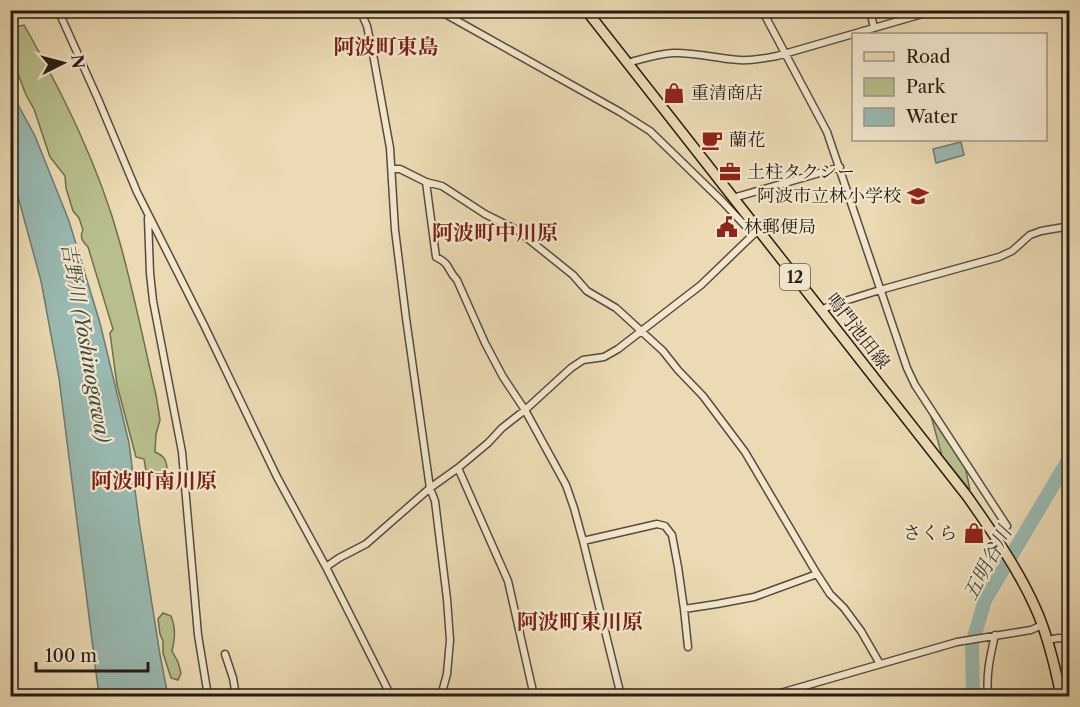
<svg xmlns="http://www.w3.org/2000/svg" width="1080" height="707" viewBox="0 0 1080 707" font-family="'Libre Caslon Text','Noto Serif JP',serif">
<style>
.green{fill:#b8bf8c;stroke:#6f6e50;stroke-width:1.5}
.water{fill:#99bab2;stroke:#6b7b73;stroke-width:1.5}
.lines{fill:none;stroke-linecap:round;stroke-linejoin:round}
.river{stroke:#99bab2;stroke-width:14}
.minor-casing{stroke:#574c3c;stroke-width:9}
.primary-casing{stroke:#261c14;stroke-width:12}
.minor{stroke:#f2e7ce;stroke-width:6}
.primary{stroke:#ebdab3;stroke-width:9}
.labels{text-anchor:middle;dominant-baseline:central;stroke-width:4.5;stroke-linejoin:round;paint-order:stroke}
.shield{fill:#f2e7ce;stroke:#63594c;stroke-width:1.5}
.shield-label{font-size:16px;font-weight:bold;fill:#261c14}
.poi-label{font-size:18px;fill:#261c14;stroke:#f2e7ce;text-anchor:start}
.street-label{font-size:18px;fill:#261c14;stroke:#f2e7ce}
.water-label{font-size:20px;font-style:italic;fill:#484b43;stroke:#f2e7ce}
.quarter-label{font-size:21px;font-weight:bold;fill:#7a1f14;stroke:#f2e7ce}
</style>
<rect width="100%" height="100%" fill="#ebdab3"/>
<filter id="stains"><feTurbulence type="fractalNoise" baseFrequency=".00333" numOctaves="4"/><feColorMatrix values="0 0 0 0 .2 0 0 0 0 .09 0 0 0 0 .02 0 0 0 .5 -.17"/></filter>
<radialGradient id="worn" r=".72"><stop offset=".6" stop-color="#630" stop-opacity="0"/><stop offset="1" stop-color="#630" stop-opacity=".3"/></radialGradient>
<path class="green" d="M24,25C63,94 99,166 120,243C134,293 144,344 156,395L160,420L156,434L155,452C164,456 166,459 167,468L162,475L152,476L146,471L144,459L136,457L117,385L110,333L113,329L88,247C83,242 79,237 83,230L79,218L73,211L66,188L65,176L50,157L34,109L26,95L11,55L14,48L11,28Z
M931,416L965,466L970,490L942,456Z
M163,613L171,616C176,629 175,638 172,651L178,662L181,673L178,680L171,678L163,653V641L160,634L158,619Z"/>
<path class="water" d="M10,90L35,136L69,221L100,323L129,443L139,521L160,655L168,696H99L59,378L41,281L11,171Z
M961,142L964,155L936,163L933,149Z"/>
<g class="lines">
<path class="river" d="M973,696L972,644L985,600L1070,457"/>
<defs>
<path id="minor" d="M58,10L98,99L137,192L204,325L277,477L326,567
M360,10L367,26L373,54L390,148L395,230L406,318L430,488L435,501L447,599L450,640L447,674L441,696
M438,10L620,112L650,131L722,201L753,234
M762,10L827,132L907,368L915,385L1007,526L995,536
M870,10L874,28
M627,63C642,59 657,54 673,53C696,52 717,59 739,60C752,61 765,58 777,56L936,10
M392,169H400L426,182L442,186L485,214L517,230L573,275L587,291L616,308L663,351L678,370L703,396L745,452L817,574L830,594L844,608L861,631L880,664
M426,182L436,257C452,265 446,269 457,280L485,343L503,377L525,410L566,485L574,508L583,541L621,696
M733,198L840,167
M148,218L150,273L153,301L182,452L198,635L208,696
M821,310L832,305L880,290L999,257L1012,251L1030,235L1041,231L1070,226
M458,468L508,581L534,696
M583,541L657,524L665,526L672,535L678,567L684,609
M1047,640L1059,638L1070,640
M688,647L684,609L717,604L754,597L817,574
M225,654L233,678L236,696
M391,696L326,567L339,558L366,544L430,488L458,468L488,443L502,428L525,410L571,368L583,360L604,357L618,349L701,285L758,230
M770,696L957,642L1031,630L1042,625
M988,696C986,674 990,657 995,635"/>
<path id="primary" d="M586,10L967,496C991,530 1018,569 1035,607C1048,635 1055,666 1061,696"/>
</defs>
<use href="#minor" class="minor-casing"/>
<use href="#primary" class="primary-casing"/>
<use href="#minor" class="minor"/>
<use href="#primary" class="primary"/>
</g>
<defs>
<symbol id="shop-bare" viewBox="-9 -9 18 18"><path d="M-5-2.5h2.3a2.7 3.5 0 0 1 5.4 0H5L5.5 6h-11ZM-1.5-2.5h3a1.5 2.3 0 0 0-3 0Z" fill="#8f2418" stroke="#f2e7ce" stroke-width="2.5" paint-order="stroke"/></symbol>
<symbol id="cafe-bare" viewBox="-9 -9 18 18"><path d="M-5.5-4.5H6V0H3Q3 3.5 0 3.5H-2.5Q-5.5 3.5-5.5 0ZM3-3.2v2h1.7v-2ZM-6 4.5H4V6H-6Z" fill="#8f2418" stroke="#f2e7ce" stroke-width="2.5" paint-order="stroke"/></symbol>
<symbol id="office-bare" viewBox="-9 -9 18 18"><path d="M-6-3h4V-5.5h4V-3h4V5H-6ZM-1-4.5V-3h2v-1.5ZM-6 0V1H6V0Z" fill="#8f2418" stroke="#f2e7ce" stroke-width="2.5" paint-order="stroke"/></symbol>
<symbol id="school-bare" viewBox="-9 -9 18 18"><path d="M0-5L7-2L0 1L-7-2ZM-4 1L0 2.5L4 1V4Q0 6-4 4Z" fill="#8f2418" stroke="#f2e7ce" stroke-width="2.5" paint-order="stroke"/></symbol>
<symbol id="civic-bare" viewBox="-9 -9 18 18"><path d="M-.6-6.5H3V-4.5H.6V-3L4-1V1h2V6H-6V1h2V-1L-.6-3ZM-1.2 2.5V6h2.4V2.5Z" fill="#8f2418" stroke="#f2e7ce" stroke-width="2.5" paint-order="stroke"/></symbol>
</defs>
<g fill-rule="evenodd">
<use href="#shop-bare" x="659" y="78" width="30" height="30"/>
<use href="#cafe-bare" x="697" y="125" width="30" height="30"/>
<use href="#office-bare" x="715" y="157" width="30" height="30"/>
<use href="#school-bare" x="903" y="181" width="30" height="30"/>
<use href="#civic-bare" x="712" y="212" width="30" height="30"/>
<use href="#shop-bare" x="959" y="518" width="30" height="30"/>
</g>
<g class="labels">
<rect class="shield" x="780" y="264" width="30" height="26" rx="4.5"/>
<g class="shield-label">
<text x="795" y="277">12</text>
</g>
<g class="poi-label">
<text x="691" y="93">重清商店</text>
<text x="729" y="140">蘭花</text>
<text x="747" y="172">土柱タクシー</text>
<text x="901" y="196" text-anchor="end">阿波市立林小学校</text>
<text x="744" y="227">林郵便局</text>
<text x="957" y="533" text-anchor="end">さくら</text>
</g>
<g class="street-label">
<text transform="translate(858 331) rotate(52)">鳴門池田線</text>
</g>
<g class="water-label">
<text transform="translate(86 343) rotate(80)">吉野川 (Yoshinogawa)</text>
<text transform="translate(987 563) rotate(-62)">五明谷川</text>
</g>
<g class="quarter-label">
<text x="386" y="46">阿波町東島</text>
<text x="495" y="232">阿波町中川原</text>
<text x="154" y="480">阿波町南川原</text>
<text x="580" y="621">阿波町東川原</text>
</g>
</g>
<rect width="1080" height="707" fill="none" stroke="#ebdab3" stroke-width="36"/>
<rect x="12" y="12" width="1056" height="683" fill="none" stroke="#261c14" stroke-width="3"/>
<rect x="18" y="18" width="1044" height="671" fill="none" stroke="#261c14" stroke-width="1.5"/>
<rect x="852" y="33" width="195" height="108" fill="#f2e7ce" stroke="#a09684" stroke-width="1.5"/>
<rect x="864" y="52" width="30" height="9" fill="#ebdab3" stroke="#a09684" stroke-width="1.5"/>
<text x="906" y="63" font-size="18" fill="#261c14">Road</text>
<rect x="864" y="78" width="30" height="18" fill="#b8bf8c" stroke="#a09684" stroke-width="1.5"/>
<text x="906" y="93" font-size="18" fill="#261c14">Park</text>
<rect x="864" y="108" width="30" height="18" fill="#99bab2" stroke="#a09684" stroke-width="1.5"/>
<text x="906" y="123" font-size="18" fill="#261c14">Water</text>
<g transform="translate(63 63) rotate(84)" stroke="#f2e7ce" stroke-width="4.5" paint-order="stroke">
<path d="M0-4.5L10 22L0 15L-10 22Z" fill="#261c14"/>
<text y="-9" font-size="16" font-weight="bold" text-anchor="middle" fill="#261c14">N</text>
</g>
<path d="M36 662v9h112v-9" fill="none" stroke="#261c14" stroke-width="3"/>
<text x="45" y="662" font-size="18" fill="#261c14" stroke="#f2e7ce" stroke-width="4.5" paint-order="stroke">100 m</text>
<rect width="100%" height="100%" filter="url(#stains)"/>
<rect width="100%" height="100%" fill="url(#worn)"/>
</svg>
